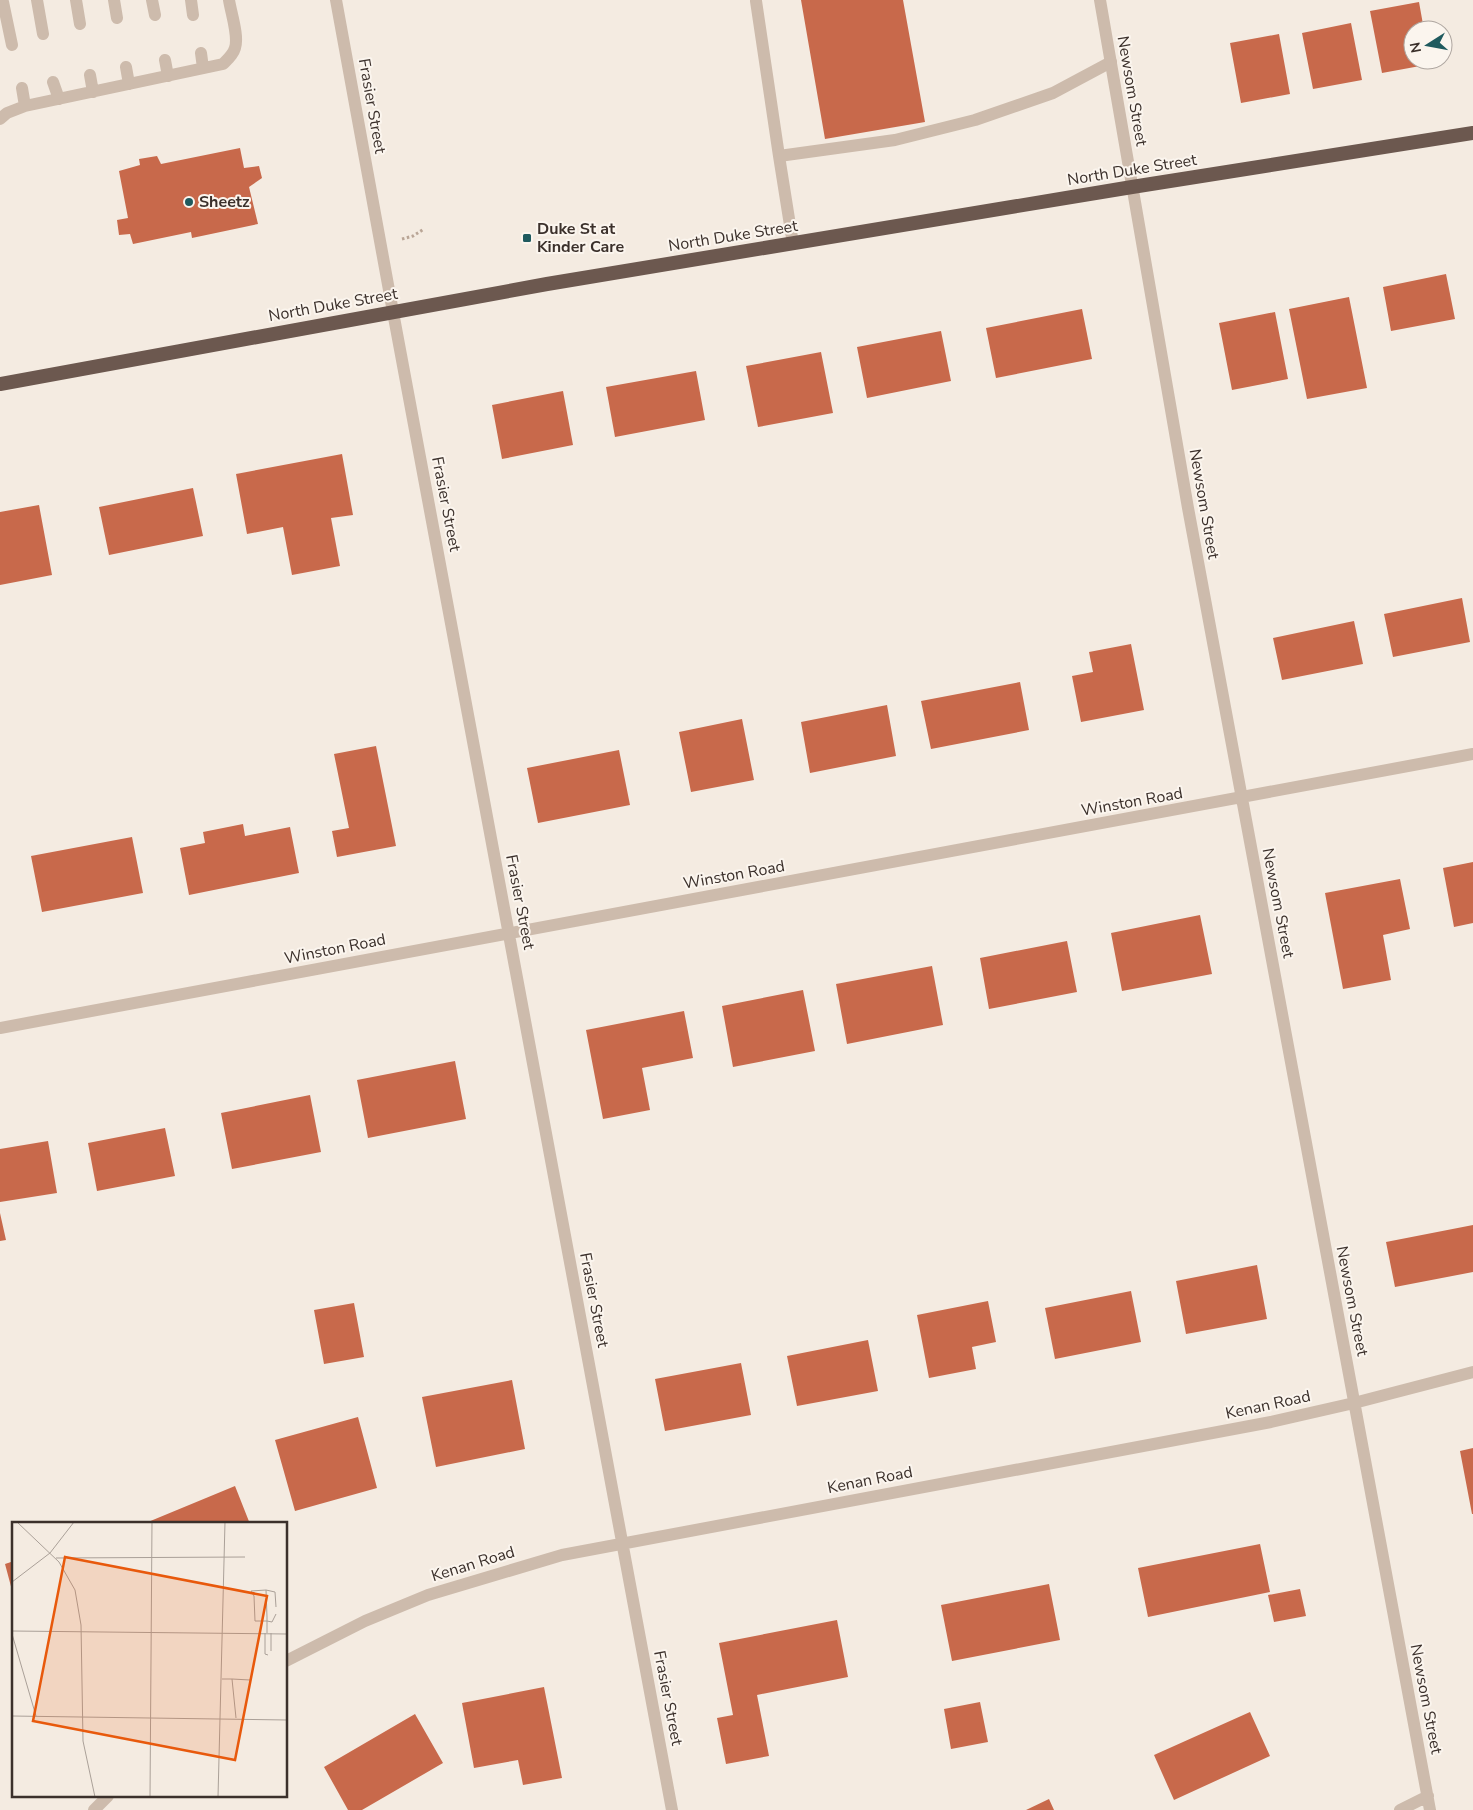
<svg xmlns="http://www.w3.org/2000/svg" width="1473" height="1810" viewBox="0 0 1473 1810" font-family="'Nunito Sans',sans-serif">
<style>
.building{fill:#c8694b}
.lines{fill:none;stroke-linecap:round;stroke-linejoin:round}
.path{stroke:#b9a596;stroke-width:3;stroke-dasharray:2.5 2.5;stroke-linecap:butt}
.service{stroke:#cdbbac;stroke-width:12}
.minor{stroke:#cdbbac;stroke-width:12}
.tertiary{stroke:#cdbbac;stroke-width:12}
.trunk{stroke:#6c584f;stroke-width:14}
.poi-dot{fill:#1f5a5e;stroke:#fbf5ee;stroke-width:2}
.labels{text-anchor:middle;dominant-baseline:central;stroke-width:4;stroke-linejoin:round;paint-order:stroke}
.street-label{font-size:16px;fill:#3b302b;stroke:#fbf5ee}
.poi-label{font-size:16px;font-weight:bold;fill:#3b302b;stroke:#fbf5ee;text-anchor:start}
.inset-road{fill:none;stroke:#aaa098;stroke-width:1}
.view{fill:#e8590c;fill-opacity:0.15;stroke:#e8590c;stroke-width:2.5}
.inset-edge{fill:none;stroke:#3b302b;stroke-width:2.5}
</style>
<rect width="100%" height="100%" fill="#f4ebe1"/>
<path class="building" d="M801,0H903L925,122L825,139Z
M1419,2L1424,30H1413V60H1430L1431,64L1382,73L1370,11Z
M1351,23L1362,80L1313,89L1302,33Z
M1279,34L1290,94L1241,103L1230,43Z
M240,148L244,168L259,166L262,178L249,187L258,224L192,238L191,232L133,244L130,234L119,235L117,220L128,218L119,171L140,165L139,159L157,156L161,164Z
M1446,274L1455,319L1391,331L1383,287Z
M1349,297L1367,388L1307,399L1289,309Z
M1082,309L1092,359L996,378L986,328Z
M1275,312L1288,379L1232,390L1219,323Z
M941,331L951,381L867,398L857,347Z
M821,352L833,413L758,427L746,366Z
M696,371L705,420L615,437L606,387Z
M563,391L573,445L502,459L492,405Z
M342,454L353,515L331,518L340,566L292,575L283,527L247,534L236,474Z
M193,488L203,536L109,555L99,507Z
M39,505L52,575L0,585V512Z
M1462,598L1470,642L1393,657L1384,614Z
M1354,621L1363,664L1282,680L1273,638Z
M1131,644L1144,710L1081,722L1072,676L1093,672L1089,652Z
M1020,682L1029,730L931,749L921,701Z
M887,705L896,756L810,773L801,722Z
M742,719L754,780L691,792L679,732Z
M376,746L396,846L337,857L332,831L349,828L334,754Z
M619,750L630,805L538,823L527,768Z
M243,824L245,836L290,827L299,873L189,895L180,848L205,843L203,832Z
M132,837L143,893L42,912L31,856Z
M1473,862V923L1454,927L1443,868Z
M1400,879L1410,929L1383,935L1391,980L1343,989L1325,893Z
M1200,915L1212,974L1122,991L1111,933Z
M1067,941L1077,992L989,1009L980,958Z
M932,966L943,1025L847,1044L836,984Z
M803,990L815,1051L733,1067L722,1006Z
M684,1011L693,1058L642,1068L650,1110L603,1119L586,1030Z
M455,1061L466,1119L368,1138L357,1080Z
M310,1095L321,1152L232,1169L221,1113Z
M165,1128L175,1176L97,1191L88,1143Z
M48,1141L57,1193L0,1202V1149Z
M0,1213L6,1240L0,1241Z
M1473,1225V1272L1395,1287L1386,1242Z
M1257,1265L1267,1319L1186,1334L1176,1281Z
M1131,1291L1141,1342L1055,1359L1045,1308Z
M988,1301L996,1342L972,1347L976,1369L929,1378L917,1315Z
M354,1303L364,1357L324,1364L314,1310Z
M868,1340L878,1391L797,1406L787,1356Z
M741,1363L751,1415L665,1431L655,1379Z
M512,1380L525,1449L436,1467L422,1397Z
M358,1417L377,1488L295,1511L275,1440Z
M1473,1448V1514H1472L1460,1451Z
M235,1486L250,1524H149L148,1522Z
M1260,1544L1270,1592L1148,1617L1138,1568Z
M14,1561V1594H13L5,1564Z
M1049,1584L1060,1640L952,1661L941,1605Z
M1300,1589L1306,1616L1274,1622L1268,1595Z
M837,1620L848,1677L757,1695L769,1756L726,1764L717,1718L733,1715L719,1643Z
M544,1687L562,1778L523,1785L518,1760L474,1768L462,1703Z
M980,1702L988,1742L951,1749L944,1709Z
M1250,1712L1270,1756L1174,1800L1154,1755Z
M415,1714L443,1763L362,1810H348L324,1767Z
M1049,1799L1054,1810H1026Z"/>
<g class="lines">
<path class="path" d="M402,239L413,236L424,229"/>
<path class="service" d="M37,0L43,34
M76,0L80,24
M114,0L117,18
M152,0L155,15
M191,0L193,15
M756,1L779,156
M3,2L12,45
M201,53L203,68
M165,60L168,76
M126,67L129,84
M90,75L93,92
M53,82L59,99
M22,88L25,106
M0,119L7,113L25,106L223,64C228,59 233,55 235,48C239,36 231,13 229,0
M793,244L779,156L895,140L975,120L1053,93L1111,62"/>
<path class="minor" d="M1100,0L1188,508L1430,1810
M393,312L672,1810
M0,1028L1473,754
M286,1661L365,1621L428,1595L562,1555L1271,1422L1354,1403L1473,1372
M94,1810L108,1796
M1400,1810L1428,1796"/>
<path class="tertiary" d="M336,0L393,312"/>
<path class="trunk" d="M0,384L547,284L1132,187L1473,133"/>
</g>
<g class="poi-dot">
<circle cx="189" cy="202" r="5"/>
<rect x="522" y="233" width="10" height="10" rx="2.5"/>
</g>
<g class="labels">
<g class="street-label">
<text transform="translate(1132 91) rotate(80)">Newsom Street</text>
<text transform="translate(372 106) rotate(80)">Frasier Street</text>
<text transform="translate(1132 170) rotate(-9)">North Duke Street</text>
<text transform="translate(733 236) rotate(-9)">North Duke Street</text>
<text transform="translate(333 305) rotate(-10)">North Duke Street</text>
<text transform="translate(446 504) rotate(79)">Frasier Street</text>
<text transform="translate(1204 504) rotate(80)">Newsom Street</text>
<text transform="translate(1132 802) rotate(-10)">Winston Road</text>
<text transform="translate(734 875) rotate(-10)">Winston Road</text>
<text transform="translate(520 902) rotate(79)">Frasier Street</text>
<text transform="translate(1278 903) rotate(79)">Newsom Street</text>
<text transform="translate(335 949) rotate(-11)">Winston Road</text>
<text transform="translate(594 1300) rotate(79)">Frasier Street</text>
<text transform="translate(1352 1301) rotate(79)">Newsom Street</text>
<text transform="translate(1268 1405) rotate(-12)">Kenan Road</text>
<text transform="translate(870 1480) rotate(-11)">Kenan Road</text>
<text transform="translate(473 1564) rotate(-17)">Kenan Road</text>
<text transform="translate(668 1698) rotate(79)">Frasier Street</text>
<text transform="translate(1426 1699) rotate(79)">Newsom Street</text>
</g>
<g class="poi-label">
<text x="199" y="202">Sheetz</text>
<text x="537" y="229">Duke St at<tspan x="537" dy="18">Kinder Care</tspan></text>
</g>
</g>
<g transform="translate(12 1522)">
<rect width="275" height="275" fill="#f4ebe1"/>
<path class="inset-road" d="M5,0L47,40L63,68L69,103L71,219L83,275M44,36L233,35M0,60L38,31L62,0M254,68L263,70L264,85M0,109L275,112M253,111V132L256,133M255,111V95L254,68L239,69L242,74L243,99H255L260,100L264,92M259,111V129M0,112L24,194M210,157H220L224,196M220,157L238,158M0,194L275,198M138,275L140,0M206,275L213,0"/>
<path class="view" d="M53,35L255,74L223,238L21,199Z"/>
<rect width="275" height="275" class="inset-edge"/>
</g>
<g transform="translate(1428 45) rotate(259)"><circle r="24" fill="#fbf5ee" stroke="#aea6a0"/>
<path d="M0-4L9 19L0 12L-9 19Z" fill="#1f5a5e"/>
<text y="-8" font-size="14" font-weight="bold" text-anchor="middle" fill="#3b302b">N</text>
</g>
</svg>
